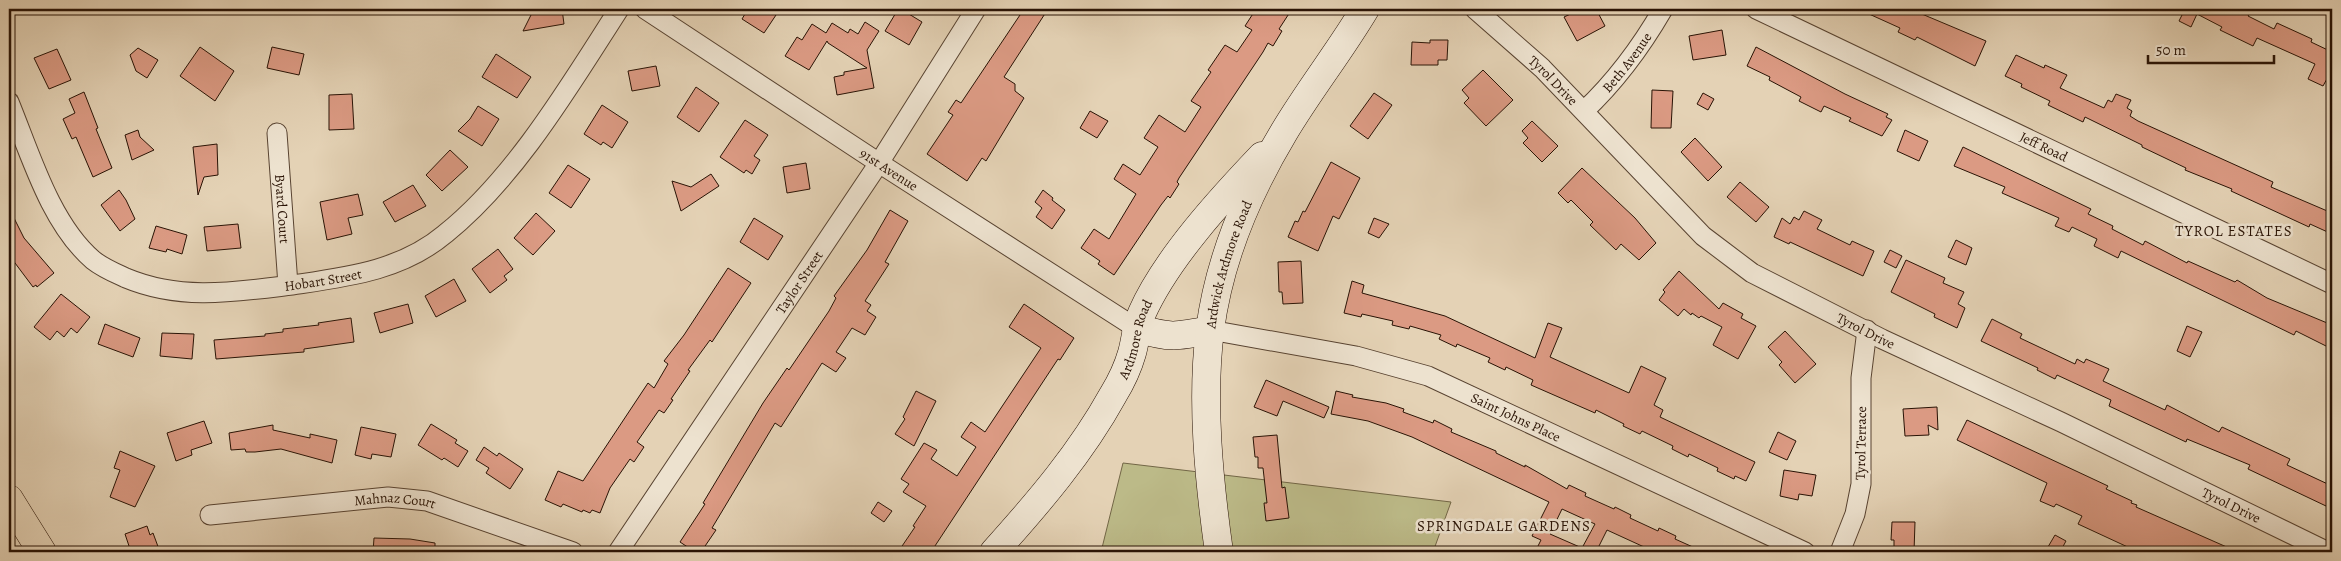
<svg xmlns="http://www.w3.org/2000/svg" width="2341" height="561" viewBox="0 0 2341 561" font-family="Alegreya,serif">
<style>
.green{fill:#bcba88;stroke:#726646}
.building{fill:#db9a83;stroke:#291305;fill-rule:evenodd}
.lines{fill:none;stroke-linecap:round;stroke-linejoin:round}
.street-casing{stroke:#584331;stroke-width:21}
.secondary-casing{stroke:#291305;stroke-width:29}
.primary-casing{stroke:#291305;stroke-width:29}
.street{stroke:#ede2cf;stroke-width:19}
.secondary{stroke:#ede2cf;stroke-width:28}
.primary{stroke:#e4d2b5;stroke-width:28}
.labels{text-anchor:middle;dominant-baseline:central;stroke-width:5;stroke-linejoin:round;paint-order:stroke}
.street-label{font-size:14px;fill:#291305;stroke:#ede2cf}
.neighbourhood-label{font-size:15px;letter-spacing:1px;fill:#291305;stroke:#ede2cf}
</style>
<rect width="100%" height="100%" fill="#e4d2b5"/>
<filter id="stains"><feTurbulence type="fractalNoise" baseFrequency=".004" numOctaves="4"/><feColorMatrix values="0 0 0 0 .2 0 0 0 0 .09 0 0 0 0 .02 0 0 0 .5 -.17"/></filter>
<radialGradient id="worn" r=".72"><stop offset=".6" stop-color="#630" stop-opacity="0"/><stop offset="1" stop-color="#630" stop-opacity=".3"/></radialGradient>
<path class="green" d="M1123,463L1451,502L1433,552H1101Z"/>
<path class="building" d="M530,9H562L564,24L523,31L531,15Z
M748,9H780L764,33L742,19Z
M1024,9H1048L1004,77L1015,84V91L1024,98L986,161L982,158L967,181L927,154L953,115L948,112L956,100L961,103Z
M1256,9H1292L1279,29L1282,31L1273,46L1268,43L1263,52L1179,178L1177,182L1179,184L1170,198L1168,196L1161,205L1114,275L1098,264L1100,261L1081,248L1094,229L1109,239L1136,194L1114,179L1123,164L1140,175L1158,147L1144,138L1159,115L1185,132L1201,107L1191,101L1211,72L1208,70L1225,45L1237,52L1252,30L1245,26Z
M1581,9H1596L1605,26L1577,41L1564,17Z
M1858,9H1910L1986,41L1975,66L1917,37L1915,40L1898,32L1900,28Z
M2185,9H2240L2250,13L2248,16L2274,29L2277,23L2312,39L2311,42L2332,52V79L2328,77L2323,86L2308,79L2315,64L2257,38L2253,46L2220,30L2222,27L2197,14L2191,27L2179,21Z
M897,11L902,14L904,11L922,22L909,45L885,31Z
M865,22L879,31L867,50L874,88L837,95L834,77L844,75V72L867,68L828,43L827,41L809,70L785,56L797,37L802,40L812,24L826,33L832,23L848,33L850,29L858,34Z
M1722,30L1726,55L1693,60L1689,36Z
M1430,40H1448L1447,60H1438V65H1411L1412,42L1430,43Z
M200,47L234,71L215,101L180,76Z
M272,47L304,54L299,75L267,68Z
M1756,47L1845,94L1888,114L1886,117L1892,120L1882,136L1849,121L1851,118L1824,106L1821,112L1799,101L1801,97L1769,80L1770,77L1747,66Z
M138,48L158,60L147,78L136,71L130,55Z
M57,49L71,80L49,89L34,58Z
M496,54L531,77L517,98L482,77Z
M2016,55L2044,68L2045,65L2067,75L2060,88L2104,108L2108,100L2112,102L2116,94L2131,100L2127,108L2132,111L2130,116L2138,121L2273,182L2271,187L2332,213V234L2310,224L2309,227L2231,191L2232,189L2185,170L2186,168L2142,147V145L2085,117L2083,122L2048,105L2050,101L2021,87L2022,84L2005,76Z
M656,66L660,86L632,91L628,71Z
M1483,70L1513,100L1486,126L1464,103L1469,98L1462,90Z
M696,87L719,103L699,132L677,117Z
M1652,90L1673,91L1671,128H1651Z
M84,92L98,128L96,129L112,168L93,177L76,137L72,139L63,119L75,113L69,99Z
M1374,93L1392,105L1368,139L1350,126Z
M1703,93L1714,99L1708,110L1697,104Z
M352,94L354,129L329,130V95Z
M602,105L628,122L612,148L603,142L601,145L584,134Z
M478,106L499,119L482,146L458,131L470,119Z
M1090,111L1108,121L1097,138L1080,128Z
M745,120L768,135L754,156L760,160L752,174L746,170L744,173L720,157Z
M1532,121L1558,146L1542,162L1523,143L1528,138L1522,131Z
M138,130L140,137L154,150L132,160L125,135Z
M1905,130L1928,141L1919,161L1897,151Z
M1695,138L1722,167L1708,181L1681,152Z
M217,144L218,175L204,177L198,195L193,147Z
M1963,147L2091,209L2088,214L2113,226L2112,229L2143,245L2145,241L2187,263L2188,261L2235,282L2237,280L2267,298L2332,325V349L2296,331L2294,335L2121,251L2118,258L2094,246L2097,239L2072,227L2069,232L2055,226L2059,218L2002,193L2005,187L1954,166Z
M450,150L468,167L442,191L426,175Z
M1331,162L1360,178L1339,219L1333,216L1318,251L1288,237L1295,221L1298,222L1303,211L1305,212Z
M806,163L810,189L787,193L783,167Z
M568,165L590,179L571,208L549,193Z
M1582,168L1635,218L1656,243L1639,260L1621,244L1616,250L1590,225L1593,222L1571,200L1568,203L1558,193Z
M711,174L719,186L681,211L672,181L691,187Z
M1740,182L1769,207L1756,222L1727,197Z
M413,185L426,206L395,222L383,202Z
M119,190L126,200L135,219L120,231L101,205Z
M1043,190L1053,198L1052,200L1065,210L1052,229L1036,217L1042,208L1035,202Z
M358,194L363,215L348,218L352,234L327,240L320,202Z
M9,208L24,238L54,273L37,287L36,285L33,287L9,255Z
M890,210L908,221L885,262L889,264L865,301L871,305L867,311L876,317L865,335L852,328L836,352L846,358L836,372L822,363L781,427L775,423L712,528L716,530L701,552H695L680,542L705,504L703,503L763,403L787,368L789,370L829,311L836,298L834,296L867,250Z
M1804,211L1822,220L1817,229L1850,245L1852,241L1874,251L1863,276L1790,242L1789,244L1774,237L1782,218L1790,224L1794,217L1799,220Z
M536,213L555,231L533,255L514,238Z
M754,218L783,236L768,260L740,242Z
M1374,218L1389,224L1379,238L1368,233Z
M238,224L241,248L207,251L204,227Z
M156,226L187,235L182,254L167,249L166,252L149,248Z
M1956,240L1972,248L1966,265L1948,257Z
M498,249L513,269L504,276L507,280L490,293L472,269Z
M1890,250L1902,256L1896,268L1884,262Z
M1906,260L1945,278L1943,283L1964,292L1958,304L1965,308L1957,328L1934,317L1935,314L1891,292Z
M1301,261L1303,303L1283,304L1282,292H1279L1278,262Z
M728,268L751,283L712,342L710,340L688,370L690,371L671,399L673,400L664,413L659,410L637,442L644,447L634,462L630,459L610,488L600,513L592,510L590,513L583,510L582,512L563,504L561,507L545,500L558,471L583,481L648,383L654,388L668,364L664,361L684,335Z
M1679,271L1719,309L1723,303L1743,314L1741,318L1756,326L1738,359L1713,345L1722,327L1701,316L1699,318L1692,313L1691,315L1684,309L1678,316L1659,300L1665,292L1663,290Z
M454,279L466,301L436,317L425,296Z
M1352,281L1364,285L1362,293L1445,316L1535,358L1548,323L1562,328L1550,357L1629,393L1641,366L1666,378L1654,405L1663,410L1660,417L1755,462L1746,481L1735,476L1734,479L1717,471L1718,468L1689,454L1688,457L1672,449L1673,446L1642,431L1640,434L1623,426L1624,424L1596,410L1595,413L1531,385L1533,380L1506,367L1505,370L1488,362L1490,358L1457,344L1456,347L1439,339L1441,335L1410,326L1409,329L1392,325L1393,321L1362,314L1361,317L1344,313Z
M61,294L90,317L77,333L71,328L64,337L57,331L50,340L34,327Z
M408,304L413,323L380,333L374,313Z
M1024,304L1074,338L1060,360L1058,359L931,552H898L915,527L913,526L926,506L903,492L909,484L901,479L924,443L937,450L931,459L957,476L976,447L961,437L971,422L985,432L1041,348L1009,327Z
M351,318L354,342L304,349V352L216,359L214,340L265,336V334L283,332V329L319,325L318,323Z
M1992,319L2022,334L2020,338L2075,364L2077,359L2084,363L2086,359L2109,369L2103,381L2165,410L2167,405L2219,432L2222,427L2290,459L2287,465L2332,486V492L2326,506L2248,469L2250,465L2187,439L2186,442L2109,406L2111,400L2057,375L2055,379L2037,370L2038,368L1981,341Z
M105,324L140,338L133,357L98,344Z
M2187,326L2202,332L2190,357L2177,351Z
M1785,331L1816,364L1795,383L1779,365L1782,362L1768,347Z
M162,333L194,334L192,359L160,356Z
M1266,380L1329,407L1324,418L1283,401L1277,416L1254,407Z
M916,391L936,401L914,446L895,434L905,419L903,417Z
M1336,391L1353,395L1352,397L1386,403L1404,409L1403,412L1433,423L1434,420L1452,429L1451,432L1496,451V453L1525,467V465L1567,489L1569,485L1586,493L1585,496L1614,509L1615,507L1631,515L1630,518L1658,531L1659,528L1676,536L1675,539L1704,552H1655L1607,530L1596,552H1535L1541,540L1532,536L1549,502L1412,437L1368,421L1331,414ZM1562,509L1595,524L1582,548L1550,534Z
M1937,407L1938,430L1928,425L1929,435L1905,436L1903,409Z
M1967,420L2108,486L2106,489L2132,501L2131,503L2137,505L2136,507L2238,552H2131L2132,549L2078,524L2082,516L2056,504L2054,507L2040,501L2047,483L1957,440Z
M204,421L212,443L191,450L192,455L176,461L167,433Z
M431,424L457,440L455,443L468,451L458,467L444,458L442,460L418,445Z
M273,425V430L310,438V434L337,440L332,463L281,449L255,452H246L245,449L231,450L229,433Z
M361,427L396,434L391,457L372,454L371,459L355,455Z
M1778,432L1796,441L1787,460L1769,452Z
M1277,435L1282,488L1285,487L1289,518L1266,521L1264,503H1267L1263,468H1258V457H1255L1253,437Z
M484,447L497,456L499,453L523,469L510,489L486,473L489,468L476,460Z
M120,451L155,466L135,507L110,497L120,470L114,468Z
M1784,470L1816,475L1812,496L1799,494L1798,500L1780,496Z
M878,502L892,511L884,522L871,513Z
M1892,522H1915L1914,552H1894V540H1891Z
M147,526L150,535L153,533L160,552H131L125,534Z
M2055,535L2066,541L2060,552H2045Z
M374,538L410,539L435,543V552H373Z"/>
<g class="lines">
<defs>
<g id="street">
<path id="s1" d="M645,9L879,163L1136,328"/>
<path id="s2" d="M1475,9L1542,68L1703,236L1752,273L1882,339L2061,422L2328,552"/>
<path id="s3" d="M1756,9L2332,284"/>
<path id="s4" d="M9,102C30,153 50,223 93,260C103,268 115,273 126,278C181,301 235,292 292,285C346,277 401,271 445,234C516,177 570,85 619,9"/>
<path id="s5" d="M1584,111C1617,80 1641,47 1663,9"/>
<path id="s6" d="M277,133L288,285"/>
<path id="s7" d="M1210,330L1356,356L1428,376L1805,552"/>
<path id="s8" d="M210,515L388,497L427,501L573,552"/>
<path id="s9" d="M618,552L879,163L976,9"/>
<path d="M1840,552L1855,514L1861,484V378L1867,330"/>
</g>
<g id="secondary">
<path d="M1136,328C1169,338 1176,337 1210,330"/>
<path id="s10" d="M994,552C1038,503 1081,453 1113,395C1121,382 1128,367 1132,353C1136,339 1136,326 1142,313C1166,259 1221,199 1262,156"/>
<path id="s11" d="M1219,552C1209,481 1201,401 1210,330C1219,260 1248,192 1284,132C1309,90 1340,51 1365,9"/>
</g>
<path id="primary" d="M9,499L42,552"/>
</defs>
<use href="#street" class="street-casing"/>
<use href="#secondary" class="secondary-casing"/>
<use href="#primary" class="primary-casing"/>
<use href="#street" class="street"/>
<use href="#secondary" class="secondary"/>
<use href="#primary" class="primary"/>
</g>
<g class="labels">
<g class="street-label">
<text stroke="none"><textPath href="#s5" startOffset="65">Beth Avenue</textPath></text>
<text stroke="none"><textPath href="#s2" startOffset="106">Tyrol Drive</textPath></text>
<text stroke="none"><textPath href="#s3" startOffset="319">Jeff Road</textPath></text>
<text stroke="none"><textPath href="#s1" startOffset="292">91st Avenue</textPath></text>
<text stroke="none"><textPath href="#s6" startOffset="76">Byard Court</textPath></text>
<text stroke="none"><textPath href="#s11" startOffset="291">Ardwick Ardmore Road</textPath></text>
<text stroke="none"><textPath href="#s4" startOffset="418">Hobart Street</textPath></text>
<text stroke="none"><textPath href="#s9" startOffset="325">Taylor Street</textPath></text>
<text stroke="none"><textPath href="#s2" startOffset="511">Tyrol Drive</textPath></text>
<text stroke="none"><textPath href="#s10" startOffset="258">Ardmore Road</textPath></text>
<text stroke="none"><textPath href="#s7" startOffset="320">Saint Johns Place</textPath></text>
<text transform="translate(1861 443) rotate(-89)">Tyrol Terrace</text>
<text stroke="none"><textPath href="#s8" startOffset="186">Mahnaz Court</textPath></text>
<text stroke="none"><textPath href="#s2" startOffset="916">Tyrol Drive</textPath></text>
</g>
<g class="neighbourhood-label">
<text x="2234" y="231">TYROL ESTATES</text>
<text x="1504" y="526">SPRINGDALE GARDENS</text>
</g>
</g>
<rect width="2341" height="561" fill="none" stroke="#e4d2b5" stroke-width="30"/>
<rect x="10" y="10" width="2321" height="541" fill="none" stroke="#291305" stroke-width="2.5"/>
<rect x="15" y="15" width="2311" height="531" fill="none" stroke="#291305"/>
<path d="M2148 55v8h126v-8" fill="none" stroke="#291305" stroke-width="2.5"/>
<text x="2156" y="55" font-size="15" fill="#291305" stroke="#ede2cf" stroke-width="4" paint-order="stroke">50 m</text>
<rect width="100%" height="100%" filter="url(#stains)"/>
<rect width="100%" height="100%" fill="url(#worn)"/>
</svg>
